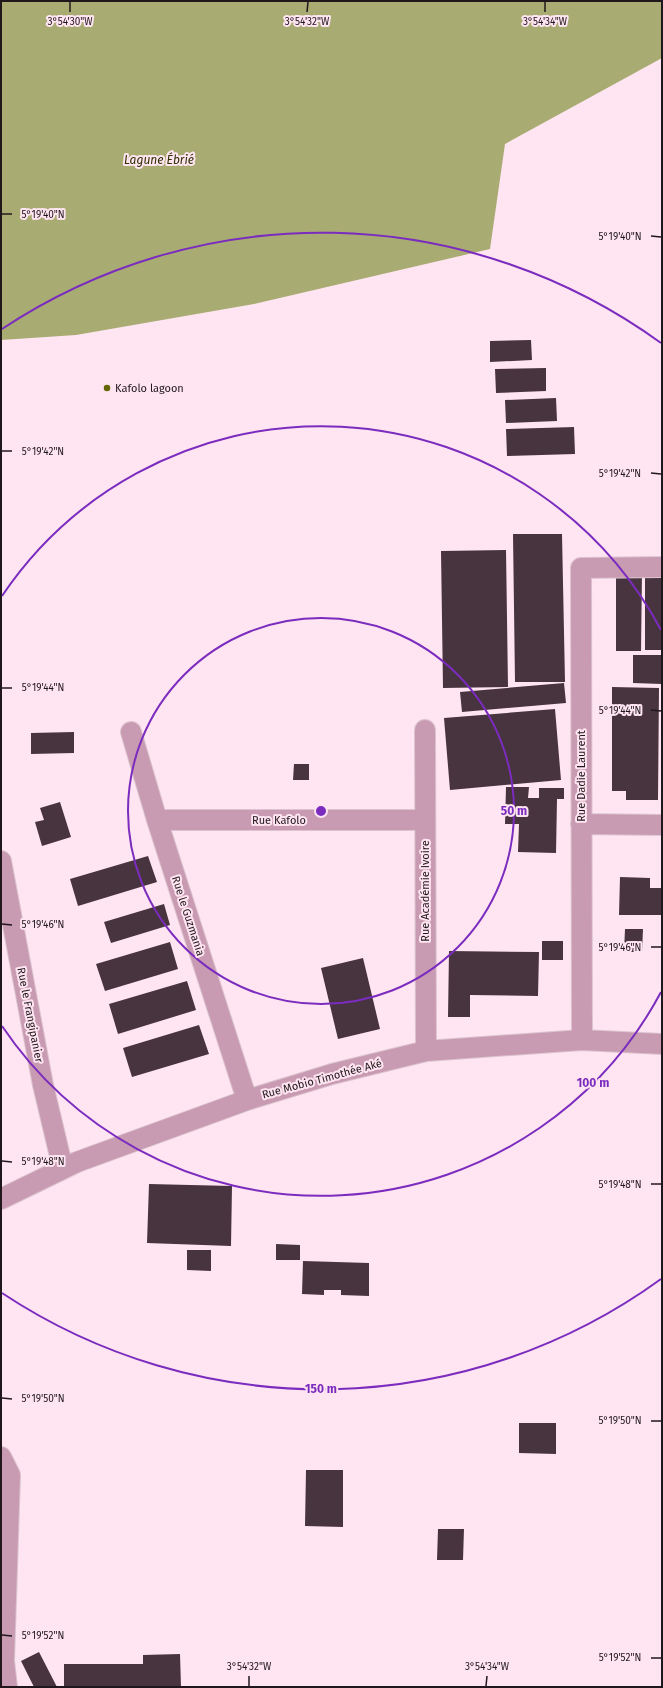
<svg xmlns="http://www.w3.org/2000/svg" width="663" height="1688" viewBox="0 0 663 1688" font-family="'Fira Sans',sans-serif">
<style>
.water{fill:#a8ac72}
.building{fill:#48343e}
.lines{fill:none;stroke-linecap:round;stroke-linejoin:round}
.minor-casing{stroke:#dbc4cf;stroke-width:22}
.minor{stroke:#c99bb2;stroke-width:20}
.ticks{fill:none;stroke:#20171c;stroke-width:1.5}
.ring{fill:none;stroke:#7b2cbf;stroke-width:2}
.poi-dot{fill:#636602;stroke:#ffe5f1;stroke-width:1.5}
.labels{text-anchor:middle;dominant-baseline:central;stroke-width:4;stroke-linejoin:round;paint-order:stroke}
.poi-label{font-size:11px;fill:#20171c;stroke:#ffe5f1;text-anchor:start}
.street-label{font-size:11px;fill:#20171c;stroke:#ffe5f1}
.water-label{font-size:12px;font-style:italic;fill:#2d2e00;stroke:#ffe5f1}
.ticks-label{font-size:10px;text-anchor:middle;fill:#20171c;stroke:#ffe5f1;stroke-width:4;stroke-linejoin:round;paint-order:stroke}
.centre{fill:#7b2cbf;stroke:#ffe5f1;stroke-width:2}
.ring-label{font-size:12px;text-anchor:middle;font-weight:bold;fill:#7b2cbf;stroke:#ffe5f1;stroke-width:4;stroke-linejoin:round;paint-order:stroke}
</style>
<rect width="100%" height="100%" fill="#ffe5f1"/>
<path class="water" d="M1,1H662V58L505,144L490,249L254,304L76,335L1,340Z"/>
<path class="building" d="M531,340L532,360L490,362V341Z
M546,368V391L496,393L495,369Z
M556,398L557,421L506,423L505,400Z
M574,427L575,454L507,456L506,429Z
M513,534H562L565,682H515Z
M506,550L508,687L443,688L441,551Z
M616,573H642L641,651H616Z
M645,576H662V650H645Z
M633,655H662V684L633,683Z
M564,683L566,703L462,712L460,692Z
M612,687L659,688L658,800H626V791H612Z
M555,709L561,780L450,790L444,718Z
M74,732V753L31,754V733Z
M294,764H309V780H293Z
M506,787H529L528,798H539V788H564V799H557L556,853L518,852L519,824H505Z
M60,802L71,837L42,846L35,822L44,820L40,808Z
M148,856L157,882L78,906L70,879Z
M620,877L650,878V888H662V915H619Z
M164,904L170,925L111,943L104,922Z
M625,929H643L642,952H624Z
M542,941H563V960H542Z
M170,942L178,969L105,991L96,964Z
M449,951L539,952L538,996L470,995V1017H448Z
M363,958L380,1029L338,1039L321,968Z
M187,981L196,1010L118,1034L109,1004Z
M199,1025L209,1054L132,1077L123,1048Z
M149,1184L232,1186L231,1246L147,1243Z
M276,1244L300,1245V1260H276Z
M187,1250H211V1271L187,1270Z
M303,1261L369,1263V1296L341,1295V1290H324V1295L302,1294Z
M519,1423H556V1454L519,1453Z
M306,1470H343V1527L305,1526Z
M438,1529H464L463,1560H437Z
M39,1652L57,1687H34L21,1661Z
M180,1654L181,1687H64V1664H143V1655Z"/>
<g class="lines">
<defs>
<path id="minor" d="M425,730L426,1051
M131,732L157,820L247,1100
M157,820H425
M581,824L662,825
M1,861L43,1085L63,1169
M582,1040L581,568L662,567
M1,1199L77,1162L247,1100L332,1074L426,1051L582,1040L662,1044
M1,1457L10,1475L4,1661L7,1687"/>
</defs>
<use href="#minor" class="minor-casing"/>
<use href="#minor" class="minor"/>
</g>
<path class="ticks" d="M70,12V2M307,12L308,2M545,12V2M2,214H12M651,236L661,237M2,451H12M651,473L661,474M2,688H12M651,710L661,711M2,924L12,925M651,947H661M2,1161L12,1162M651,1184H661M2,1398L12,1399M651,1421H661M2,1635L12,1636M651,1658H661M249,1686V1676M486,1686L487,1676"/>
<g class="ring">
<circle cx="321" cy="811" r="193"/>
<path d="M661 992A385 385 0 0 1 2 1026M2 596A385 385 0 0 1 661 630"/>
<path d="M661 1279A578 578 0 0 1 2 1293M2 329A578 578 0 0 1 661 343"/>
</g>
<circle class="poi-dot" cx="107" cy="388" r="4"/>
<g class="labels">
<g class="poi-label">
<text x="115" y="388">Kafolo lagoon</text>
</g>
<g class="street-label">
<text transform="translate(581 776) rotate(-90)">Rue Dadie Laurent</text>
<text x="279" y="820">Rue Kafolo</text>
<text transform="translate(425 891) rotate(-90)">Rue Académie Ivoire</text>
<text transform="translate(188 916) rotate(72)">Rue le Guzmania</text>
<text transform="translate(30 1015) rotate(79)">Rue le Frangipanier</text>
<text transform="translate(322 1079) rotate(-15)">Rue Mobio Timothée Aké</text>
</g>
<g class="water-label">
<text x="159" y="160">Lagune Ébrié</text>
</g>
</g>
<g class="ticks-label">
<text x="70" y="25">3°54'30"W</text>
<text x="307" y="25">3°54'32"W</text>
<text x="545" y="25">3°54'34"W</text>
<text x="43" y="218">5°19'40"N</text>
<text x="620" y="240">5°19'40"N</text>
<text x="43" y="455">5°19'42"N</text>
<text x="620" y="477">5°19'42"N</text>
<text x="43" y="691">5°19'44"N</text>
<text x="620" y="714">5°19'44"N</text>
<text x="43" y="928">5°19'46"N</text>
<text x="620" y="951">5°19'46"N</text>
<text x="43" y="1165">5°19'48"N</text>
<text x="620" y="1188">5°19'48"N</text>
<text x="43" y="1402">5°19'50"N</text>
<text x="620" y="1424">5°19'50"N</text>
<text x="43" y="1639">5°19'52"N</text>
<text x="620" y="1661">5°19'52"N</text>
<text x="249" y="1670">3°54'32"W</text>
<text x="487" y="1670">3°54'34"W</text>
</g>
<circle cx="321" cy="811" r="6" class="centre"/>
<g class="ring-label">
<text x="514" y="815">50 m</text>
<text x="593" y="1087">100 m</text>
<text x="321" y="1393">150 m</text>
</g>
<rect width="663" height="1688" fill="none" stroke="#20171c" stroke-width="4"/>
</svg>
